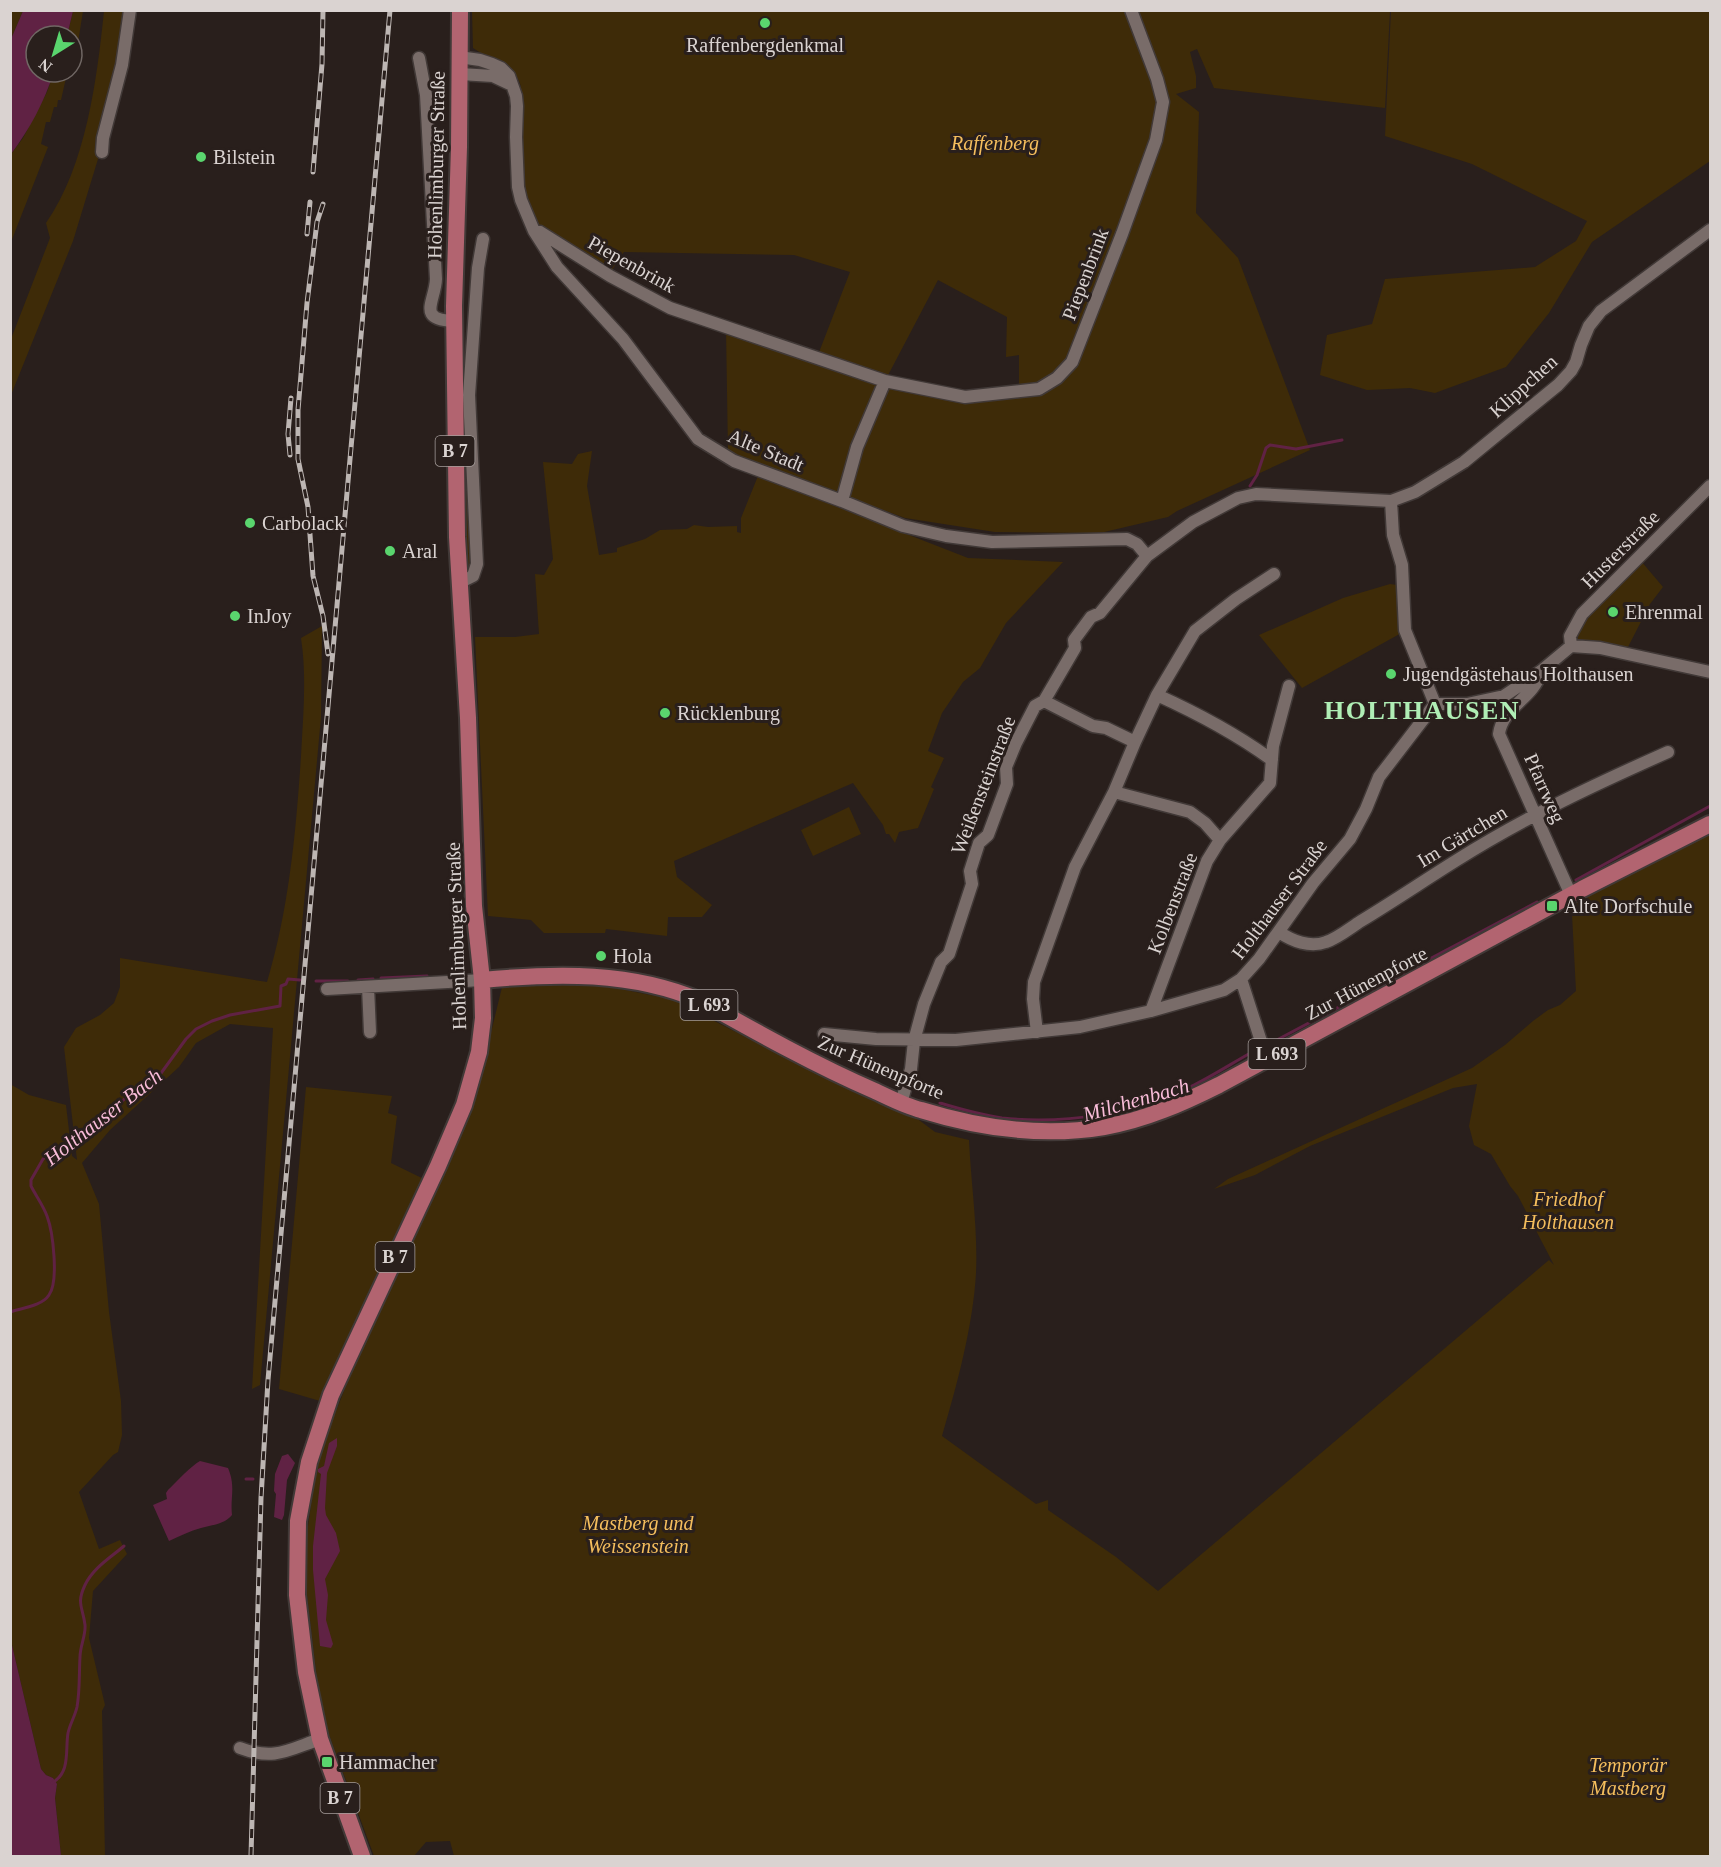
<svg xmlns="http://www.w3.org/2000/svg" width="1721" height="1867" viewBox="0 0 1721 1867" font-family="'Times New Roman',serif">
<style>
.green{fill:#3e2b08;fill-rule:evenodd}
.water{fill:#602244}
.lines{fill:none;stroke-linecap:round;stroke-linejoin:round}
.stream{stroke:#602244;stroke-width:3}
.minor-casing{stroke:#413937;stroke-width:15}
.major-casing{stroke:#413937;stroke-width:20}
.minor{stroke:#796c69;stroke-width:12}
.major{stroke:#b26470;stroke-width:16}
.rail-casing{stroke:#bdb6b3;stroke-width:5}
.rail{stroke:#291f1c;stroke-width:3;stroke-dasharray:9;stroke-linecap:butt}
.poi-dot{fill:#5ad56e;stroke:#291f1c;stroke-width:2}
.labels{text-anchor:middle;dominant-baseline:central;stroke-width:6;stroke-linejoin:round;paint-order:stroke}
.shield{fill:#291f1c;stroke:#a59d9b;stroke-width:1.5}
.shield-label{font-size:18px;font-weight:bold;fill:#dad3d1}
.poi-label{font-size:20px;fill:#dad3d1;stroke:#291f1c;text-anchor:start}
.park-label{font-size:20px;font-style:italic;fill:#f5be5d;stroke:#291f1c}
.street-label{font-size:20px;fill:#dad3d1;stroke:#291f1c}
.water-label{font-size:21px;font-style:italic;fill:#f8bcd8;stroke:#291f1c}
.district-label{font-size:26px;font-weight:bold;letter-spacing:1.5px;fill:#b0eeb5;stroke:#291f1c}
</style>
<rect width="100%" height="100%" fill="#291f1c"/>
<path class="green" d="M11,11H23L11,39Z
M73,11H83L76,55H73L72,61V36H67Z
M104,11H126L120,50L108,101L95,144L98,159L73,241L11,395V339L50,238L46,223C86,166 97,79 104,11Z
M472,11H1390L1385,108L1214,88L1197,49L1190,52L1196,76V88L1176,94L1199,112L1196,213L1238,258L1310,450L1177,511L1168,517L1100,533L995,532L905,518L728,453L726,329L816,360L850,272L794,255L624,252L610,273L543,231C513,196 521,131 521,87C516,64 490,60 473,48ZM938,280L1007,317L1006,357L1019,355V391L965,397L885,381Z
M1391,11H1710V161L1592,242L1549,313L1506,367L1435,393L1410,388L1367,390L1320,375L1327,335L1372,324L1385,279L1535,267L1576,241L1587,221L1472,164L1385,136Z
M54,72H70L69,78H66L61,100H58L57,107H54L50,122H46L41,144L48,147L11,242V154L23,138L47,92Z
M462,382L466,383L464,415L470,553L472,557L470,569L467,566L464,529Z
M592,451L587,486L599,555L617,552V548L645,539L660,530L687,529L694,525L708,527L737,526V532L741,533V518L758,476L968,558L1063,562L1006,623L980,668L963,682L942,713L928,751L944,758L931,787L934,789L918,828L899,832L895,843L889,834H886L883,825L853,783L674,861L677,877L712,905L702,917H668L667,936L606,929L605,933H544L531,920L488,916L475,637H515L539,634L535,574L544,575L553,559L543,462L572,464L578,454Z
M1641,561L1663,587L1650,604L1628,647L1578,639L1577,628L1589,611Z
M1390,584L1397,585L1405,631L1302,688L1259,635L1343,598Z
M322,626L321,717L260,1385L252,1389L273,1028L230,1024L196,1043L179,1067L110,1130L82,1163L99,1204L109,1312L121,1401L122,1435L118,1452L113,1455L79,1492L99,1549L120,1540L127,1554L93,1591L89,1638L105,1705L102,1711L105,1856H61L55,1798L57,1784L53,1778L46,1775L41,1769L11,1641L10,1084L29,1095L66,1105L72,1156L77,1160L64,1047L76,1028L100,1015L114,1003L120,987V958L267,982C289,909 296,832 301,756C303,717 307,677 301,638Z
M849,807L861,834L813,856L801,830Z
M1710,824V1856H454L450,1841L426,1842L414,1856H374L321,1713L303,1561L318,1456L384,1291L482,1070L503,983L521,981L610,987L671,999L860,1095L919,1120L935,1132L969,1140C971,1184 978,1229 976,1273C973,1326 957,1385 942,1436L1036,1504L1048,1500V1510L1116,1557L1158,1591L1549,1260L1554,1265L1518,1196L1510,1186L1491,1154L1474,1145L1469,1126L1477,1084L1453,1088L1310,1146L1255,1175L1214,1189L1228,1179L1472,1068L1505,1045L1533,1021L1548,1010L1560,1005L1576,991L1571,895Z
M306,1087L392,1096L388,1113L397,1116L391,1163L430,1182L327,1403L279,1389Z"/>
<path class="water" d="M23,11H73L67,36H36V72H54C44,102 30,129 11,154V39Z
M337,1438V1446L327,1473L325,1508L326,1515L336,1533L340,1551L325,1579L328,1595L326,1620L333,1644L331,1648L320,1646L313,1570V1546L321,1474L318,1472V1469L324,1466L329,1443Z
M288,1454L295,1463L287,1480L284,1515L282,1520L274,1517L276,1494L274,1491L275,1474L282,1456Z
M200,1461L228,1468C236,1487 230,1497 232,1515C225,1524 212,1525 201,1528C190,1531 180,1536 169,1541L153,1505L167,1499L166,1493L168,1490C177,1481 191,1466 200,1461Z
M11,1641L41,1769L46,1775L53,1778L57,1784L55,1798L61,1856H11Z"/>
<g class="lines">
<path class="stream" d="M1250,486L1257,475L1266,448L1270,445L1296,449L1342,440
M1576,880L1710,806
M381,978L427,976
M358,980L373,979
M316,981H348
M1273,1042L1537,902
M940,1103C960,1109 981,1115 1002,1118C1067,1125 1135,1113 1194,1085C1214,1075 1234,1062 1254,1051
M10,1312C22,1308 42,1306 49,1295C59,1281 53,1232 47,1216C43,1205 36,1196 31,1186V1180L43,1159L57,1148L77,1143L130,1094L156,1080L186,1039L196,1029L212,1021L230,1015L280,1006L281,986L286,984L288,979L300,980
M246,1479H253
M52,1783C71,1772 65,1751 68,1733C70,1724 75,1716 77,1707C80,1690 79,1673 80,1657C80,1646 86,1635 85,1625C83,1607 76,1604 85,1585C93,1568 110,1558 124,1546"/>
<defs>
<path id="minor" d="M459,57L480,60L492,64L501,68L509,76L516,96L517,106L516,137L518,187L521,200L534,231L557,267L623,339L698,439L734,461L842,501L903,526L946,536L992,542L1127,539L1137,544L1147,556
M419,58L426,95L436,279C435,302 416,320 454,321
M460,74L493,76L512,85
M102,152L103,138L122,65L130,10
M534,231L540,232L610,276L670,308L885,381
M842,501L857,447L885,381L965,397L1039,389L1057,378L1072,362L1122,234L1156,140L1163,102L1157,79L1131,10
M1391,501L1393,535L1402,565L1405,630L1435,704
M459,581L465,580L473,576L477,564L469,395L478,268L483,239
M1571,646L1570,636L1582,614L1710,486
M1571,646L1600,648L1710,672
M1540,674C1534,697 1502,708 1499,734L1571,895
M1157,695C1199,714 1235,733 1272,760
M1044,701L1093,726L1106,728L1135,742
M1220,840L1205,823L1190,812L1114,792L1135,742L1157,695L1195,631L1236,599L1274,574
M1279,932C1292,941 1310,948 1326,942C1338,938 1350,928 1361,921C1394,901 1425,880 1457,860C1525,817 1596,784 1668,752
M1241,979L1267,1060
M368,987L370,1032
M327,989L482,980
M1151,1011L1207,861L1220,840L1270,783L1273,746L1289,686
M1037,1032L1033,999L1034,982L1075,867L1114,792
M824,1034L876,1039L956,1040L1080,1027L1151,1011L1224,990L1241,979L1259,959L1313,883L1350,839L1366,809L1379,777L1435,704H1467L1504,696L1541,671L1571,646
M901,1103L911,1069L914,1041L924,1004L941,962L949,954L972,884L970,871L979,843L988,835L1007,784L1006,767L1016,743L1035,706L1044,701L1075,648L1074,640L1091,617L1100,613L1147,556L1193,522L1238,498L1256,494L1391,501L1415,492L1464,462L1558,385L1571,371L1576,362L1581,345L1589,326L1601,311L1710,230
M240,1748C274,1761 288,1750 320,1739"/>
<path id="major" d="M482,980C556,973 632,971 701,1001C758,1033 815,1065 875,1091C890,1098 905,1106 921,1110C979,1128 1044,1137 1104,1127C1145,1120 1183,1103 1219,1085L1582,889L1710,824
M362,1856L320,1739L306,1672L297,1595L298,1521L309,1462L331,1395L438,1166L464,1105L479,1052L483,1018L482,980L474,906L468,718L457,537L454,306L459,147L460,10"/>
</defs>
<use href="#minor" class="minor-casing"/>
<use href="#major" class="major-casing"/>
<use href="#minor" class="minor"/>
<use href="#major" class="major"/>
<defs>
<path id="rail" d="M313,172L322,64L323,10
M323,204L317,222L307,303L298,410V459L308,507L313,576L323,616L328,654
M307,234L310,202
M290,455L288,434L291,398
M251,1856L261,1498L268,1380L390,10"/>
</defs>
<use href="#rail" class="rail-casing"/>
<use href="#rail" class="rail"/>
</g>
<g class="poi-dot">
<circle cx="765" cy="23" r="6"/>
<circle cx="201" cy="157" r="6"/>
<circle cx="250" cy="523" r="6"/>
<circle cx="390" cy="551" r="6"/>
<circle cx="1613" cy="612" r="6"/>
<circle cx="235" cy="616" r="6"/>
<circle cx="1391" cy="674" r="6"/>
<circle cx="665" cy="713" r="6"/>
<rect x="1546" y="900" width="12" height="12" rx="3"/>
<circle cx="601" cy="956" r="6"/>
<rect x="321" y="1756" width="12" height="12" rx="3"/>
</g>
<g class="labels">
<g class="shield">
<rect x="435.5" y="436" width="39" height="30" rx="4.5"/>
<rect x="680.5" y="990" width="57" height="30" rx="4.5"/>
<rect x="1248.5" y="1039" width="57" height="30" rx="4.5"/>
<rect x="375.5" y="1242" width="39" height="30" rx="4.5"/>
<rect x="320.5" y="1783" width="39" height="30" rx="4.5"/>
</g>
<g class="shield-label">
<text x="455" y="451">B 7</text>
<text x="709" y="1005">L 693</text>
<text x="1277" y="1054">L 693</text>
<text x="395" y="1257">B 7</text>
<text x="340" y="1798">B 7</text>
</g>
<g class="poi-label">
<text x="765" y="45" text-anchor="middle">Raffenbergdenkmal</text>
<text x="213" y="157">Bilstein</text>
<text x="262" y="523">Carbolack</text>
<text x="402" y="551">Aral</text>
<text x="1625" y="612">Ehrenmal</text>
<text x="247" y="616">InJoy</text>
<text x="1403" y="674">Jugendgästehaus Holthausen</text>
<text x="677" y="713">Rücklenburg</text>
<text x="1564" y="906">Alte Dorfschule</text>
<text x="613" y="956">Hola</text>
<text x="339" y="1762">Hammacher</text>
</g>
<g class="park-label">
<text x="995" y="143">Raffenberg</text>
<text x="1568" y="1199">Friedhof<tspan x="1568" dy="23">Holthausen</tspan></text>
<text x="638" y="1523">Mastberg und<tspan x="638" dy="23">Weissenstein</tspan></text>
<text x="1628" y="1765">Temporär<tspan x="1628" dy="23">Mastberg</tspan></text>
</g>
<g class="street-label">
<text transform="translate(436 165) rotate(-89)">Hohenlimburger Straße</text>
<text transform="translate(632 264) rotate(29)">Piepenbrink</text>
<text transform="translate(1085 274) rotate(-69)">Piepenbrink</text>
<text transform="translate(1523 386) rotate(-42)">Klippchen</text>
<text transform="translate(766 450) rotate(23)">Alte Stadt</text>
<text transform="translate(1620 549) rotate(-45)">Husterstraße</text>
<text transform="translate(983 785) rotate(-69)">Weißensteinstraße</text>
<text transform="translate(1545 788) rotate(66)">Pfarrweg</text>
<text transform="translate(1462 836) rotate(-31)">Im Gärtchen</text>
<text transform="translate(1279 899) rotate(-53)">Holthauser Straße</text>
<text transform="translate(1172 903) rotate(-69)">Kolbenstraße</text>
<text transform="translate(456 936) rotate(-92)">Hohenlimburger Straße</text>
<text transform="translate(1366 983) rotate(-28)">Zur Hünenpforte</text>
<text transform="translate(881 1067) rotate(23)">Zur Hünenpforte</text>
</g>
<g class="water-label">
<text transform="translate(1136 1100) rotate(-16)">Milchenbach</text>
<text transform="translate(103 1117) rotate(-38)">Holthauser Bach</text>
</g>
<g class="district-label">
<text x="1422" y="710">HOLTHAUSEN</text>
</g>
</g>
<rect width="1721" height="1867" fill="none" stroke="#dad3d1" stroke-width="24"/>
<g transform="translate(54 54) rotate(217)"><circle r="28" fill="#291f1c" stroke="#706764" stroke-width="1.5"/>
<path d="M0-4.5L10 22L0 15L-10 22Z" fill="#5ad56e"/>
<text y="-9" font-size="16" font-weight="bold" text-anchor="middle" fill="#dad3d1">N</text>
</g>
</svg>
